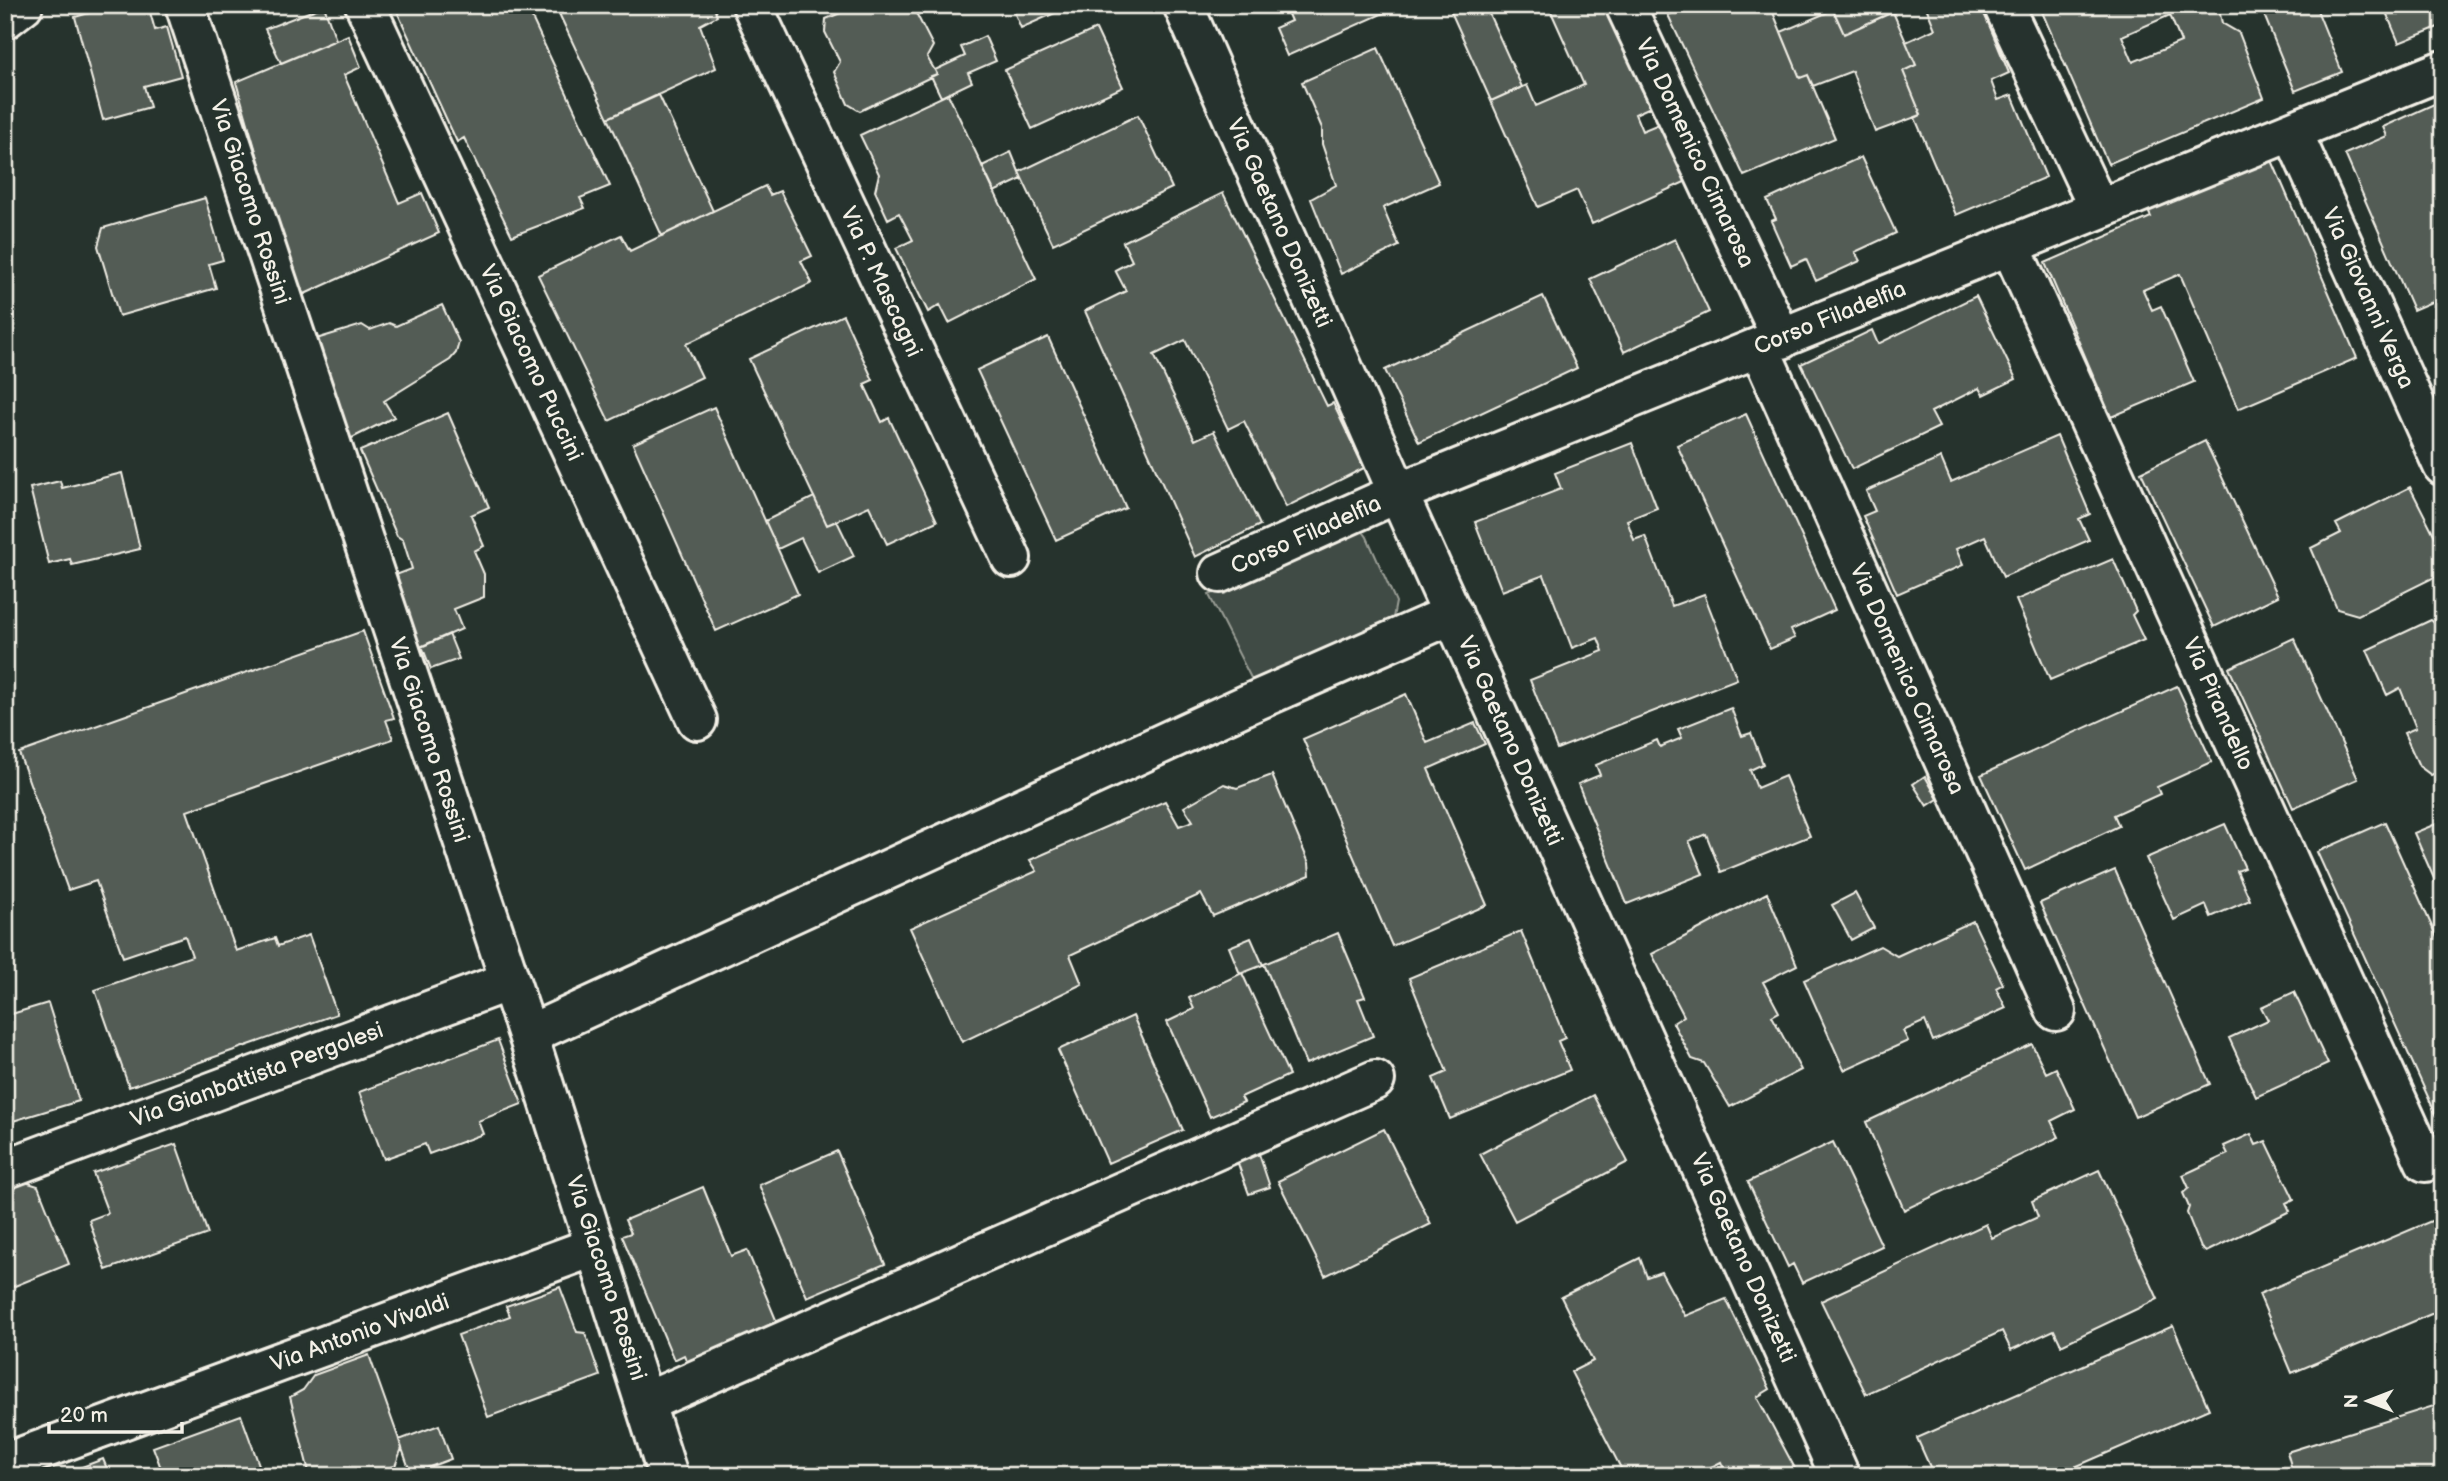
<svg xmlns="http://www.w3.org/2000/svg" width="2448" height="1481" viewBox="0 0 2448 1481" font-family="'Balsamiq Sans',sans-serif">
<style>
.green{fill:#414b45;stroke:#9a9e96;stroke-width:2}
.building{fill:#525c55;stroke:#f4f1e8;stroke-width:2;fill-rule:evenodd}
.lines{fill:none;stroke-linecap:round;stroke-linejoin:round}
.minor-casing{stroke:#f4f1e8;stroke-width:44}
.minor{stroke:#26332d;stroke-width:38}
.labels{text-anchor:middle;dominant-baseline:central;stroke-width:7;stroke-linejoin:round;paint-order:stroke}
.street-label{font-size:23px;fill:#f4f1e8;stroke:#26332d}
</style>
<rect width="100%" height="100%" fill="#26332d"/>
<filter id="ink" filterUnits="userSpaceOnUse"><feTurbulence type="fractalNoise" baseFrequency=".0143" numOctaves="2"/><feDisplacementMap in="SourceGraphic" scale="14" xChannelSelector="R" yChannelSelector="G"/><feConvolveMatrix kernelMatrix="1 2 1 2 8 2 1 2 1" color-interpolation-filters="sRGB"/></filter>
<g filter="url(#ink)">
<path class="green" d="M1357,527L1362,530L1367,537L1396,602L1393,618L1375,633L1255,686L1209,595Z"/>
<path class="building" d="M116,5H148L155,30L167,27L181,76L144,86L150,107L103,120L75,17Z
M394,5H526L610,186L580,198L585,208L512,236L464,138L457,142Z
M555,5H713L717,16L700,25L716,68L608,118Z
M859,5H912L933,46L927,57L937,74L860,111L848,104L834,72L840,62L825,32L826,19Z
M1011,5H1073L1021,28Z
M1284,5H1392L1393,9L1287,56L1275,28L1291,21Z
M1448,5H1485L1522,87L1491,101Z
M1548,5H1610L1655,105L1635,114L1642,131L1661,123L1687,181L1592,224L1577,190L1538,207L1491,101L1527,85L1536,106L1584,85Z
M1690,5H1770L1800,78L1808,75L1835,138L1744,176L1668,15Z
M1831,5H1908L1844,34Z
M1930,5H1981L2009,73L1991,81L1998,100L2012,95L2046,177L1956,215L1915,118L1921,115L1903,71L1916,65L1906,42L1935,29L1926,7Z
M2039,5H2218L2222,23L2239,33L2264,98L2108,164ZM2170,15L2181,42L2133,62L2122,36Z
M2260,5H2315L2342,72L2295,91Z
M2383,5H2443V25L2399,43Z
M324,6L336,40L281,63L265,29Z
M1833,10L1844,34L1893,12L1916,65L1903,71L1921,115L1875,132L1852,71L1813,86L1808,75L1800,78L1781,32Z
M1096,29L1123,87L1032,129L1005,70Z
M348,35L361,67L344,75L399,203L422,193L439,233L298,297L236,82Z
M985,36L996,61L968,73L972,82L941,97L931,76L937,74L935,70L965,56L961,47Z
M1378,48L1439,183L1383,208L1399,246L1341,274L1311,199L1336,185L1322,144V128L1302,82Z
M948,94L1036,279L949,323L940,305L928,312L896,248L913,240L899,213L888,219L875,191L879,174L860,135Z
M659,95L713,211L662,236L608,118Z
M2443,100V297L2413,310L2345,154L2387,136L2383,127Z
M1138,115L1172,188L1053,244L1019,172Z
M1011,152L1022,179L994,192L982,166Z
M1861,157L1896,233L1855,252L1860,261L1816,281L1806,259L1791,266L1771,221L1776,219L1767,200Z
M2271,158L2357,358L2238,409L2180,274L2143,290L2152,310L2161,306L2194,382L2111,417L2045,263L2151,217L2148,211Z
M765,186L770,195L780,191L812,256L801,261L812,283L686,344L702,377L609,421L538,275L621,235L630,251Z
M1223,193L1327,406L1333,403L1364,468L1286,507L1244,421L1228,429L1185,340L1154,355L1195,440L1214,431L1260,525L1195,557L1085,311L1126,291L1115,270L1132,261L1123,242Z
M205,198L223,260L209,264L216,288L119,316L98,246L103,228Z
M1675,239L1709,312L1624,352L1590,279Z
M1543,296L1577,368L1419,442L1385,370Z
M1976,296L2016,379L1983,395L1979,388L1931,412L1939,427L1852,469L1801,364L1872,330L1878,344Z
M442,305L459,342L456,353L450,360L384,401L394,417L346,441L313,340L362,325L370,330L389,323L396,326Z
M843,315L873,380L864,384L882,422L889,418L937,521L887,544L869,506L827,525L749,359Z
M1048,337L1126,508L1056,540L977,370Z
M714,407L798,594L716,631L633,444Z
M448,413L489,507L471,515L484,546L474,551L484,574V597L454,609L462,629L417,649L393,576L412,569L403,540L397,536L360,451Z
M1746,414L1835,610L1791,630L1795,638L1770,649L1677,445Z
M2057,436L2090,514L2079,519L2089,540L2003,577L1985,536L1956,549L1963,565L1897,594L1863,516L1875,511L1866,491L1941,458L1951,482Z
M2205,441L2278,596L2214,627L2141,472Z
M1632,443L1657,508L1627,520L1634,540L1645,536L1672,606L1704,594L1737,679L1557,749L1530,680L1603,651L1598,638L1572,648L1544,575L1502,591L1475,522L1561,489L1555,473Z
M122,473L140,549L72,565L70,559L49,564L30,488L60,481L62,488Z
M2410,487L2443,552V573L2358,615L2337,609L2311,548L2341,533L2336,524Z
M814,497L827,525L837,521L854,556L818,573L801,538L778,549L765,521Z
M2113,559L2136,611L2132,615L2144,640L2050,680L2016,600Z
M2431,620L2438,626L2443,624V770L2431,775L2419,766L2404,733L2416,728L2400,688L2387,695L2367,650Z
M363,631L394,718L386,720L393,739L187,811L236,951L275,938L278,946L309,935L337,1014L129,1087L95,990L192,956L185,936L123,957L96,881L68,890L19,753Z
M449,634L459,659L431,669L422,646Z
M2294,638L2358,779L2293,808L2229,668Z
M2177,686L2212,762L2157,787L2160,794L2114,815L2119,826L2025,870L1981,775Z
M1406,694L1427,743L1475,723L1485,744L1428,769L1487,905L1392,946L1303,739Z
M1731,708L1742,736L1751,733L1763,764L1750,770L1757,788L1785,776L1810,836L1721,872L1706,834L1689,841L1703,874L1627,904L1578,784L1600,775L1596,765L1657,740L1660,747L1682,738L1678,729Z
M1272,775L1309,863L1310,875L1213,916L1201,894L1070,955L1082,984L962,1042L910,928L1037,871L1030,860L1165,801L1179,826L1193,821L1184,807L1224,784L1237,788Z
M1925,776L1938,799L1927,806L1913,784Z
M2443,821V899L2414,833Z
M2385,822L2443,951V1130L2317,852Z
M2225,824L2245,868L2237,871L2250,900L2211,917L2206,905L2174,920L2146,858Z
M2115,870L2210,1084L2135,1117L2040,903Z
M1767,893L1797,965L1763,982L1779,1012L1772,1016L1801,1070L1730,1107L1704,1063L1692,1059L1673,1023L1684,1016L1652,954Z
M1855,893L1874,928L1851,940L1832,905Z
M1973,921L2003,984L1996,988L2006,1008L1933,1041L1925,1021L1903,1031L1908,1041L1844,1070L1804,980L1880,946L1897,956Z
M1521,931L1565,1038L1558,1041L1570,1070L1450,1119L1433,1078L1447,1072L1409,978Z
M1338,933L1365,997L1358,999L1373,1036L1306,1064L1264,964Z
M1251,938L1263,965L1240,974L1229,947Z
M1242,973L1289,1075L1241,1097L1244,1102L1210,1117L1167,1022L1194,1009L1189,998Z
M2294,992L2328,1064L2256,1097L2229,1038L2268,1020L2261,1007Z
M48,1003L79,1101L13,1121L5,1095V1016Z
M1133,1016L1183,1130L1108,1163L1058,1050Z
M498,1040L522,1104L478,1121L483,1134L429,1154L425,1144L384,1159L359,1092Z
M2032,1044L2046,1073L2056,1068L2075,1109L2051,1121L2059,1137L1904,1210L1866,1122Z
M1593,1095L1628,1162L1515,1221L1480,1154Z
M1384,1129L1431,1224L1325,1276L1278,1181Z
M2251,1134L2256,1145L2266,1141L2294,1199L2286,1203L2290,1211L2206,1252L2201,1248L2187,1213L2189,1207L2183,1193L2189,1188L2183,1175L2228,1154L2224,1146Z
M1833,1142L1882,1246L1802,1283L1793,1264L1788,1267L1748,1182Z
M176,1144L208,1234L106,1270L89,1220L108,1213L93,1173Z
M837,1151L885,1264L807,1297L759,1185Z
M1259,1154L1270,1187L1249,1194L1237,1161Z
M2099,1170L2158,1299L2061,1345L2054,1330L2011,1350L2002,1331L1866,1394L1821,1301L1986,1224L1992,1238L2038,1217L2032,1201Z
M25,1182L38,1186L69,1264L5,1290V1189Z
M703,1187L731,1256L747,1250L779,1327L689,1366L684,1355L674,1360L622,1236L631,1233L625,1220Z
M2443,1216V1309L2292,1373L2259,1294Z
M1640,1258L1647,1277L1661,1272L1685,1316L1726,1299L1770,1389L1757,1397L1799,1476H1727L1721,1462L1694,1476H1625L1571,1372L1593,1361L1561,1297Z
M560,1287L577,1332L585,1333L600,1376L488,1417L458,1335L510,1316L506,1306Z
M2173,1326L2209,1409L2054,1476H1934L1917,1438Z
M369,1355L402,1448L395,1466L363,1476H310L290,1397L303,1390L314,1375Z
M2443,1403V1476H2294L2287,1452Z
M241,1415L263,1476H164L153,1447Z
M439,1425L451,1459L411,1474L399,1440Z
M103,1459L110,1476H58Z"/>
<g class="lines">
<defs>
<path id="minor" d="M185,5L528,1035L668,1476
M365,5L697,720
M752,5L1011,558
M1183,5L1398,493L1840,1476
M1625,5L1782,339
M2003,5L2099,209
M5,19L23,5
M2292,131L2443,466
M2010,245L2425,1162
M1759,347L2056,1011
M1220,573L1398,493L2443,70
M528,1035L1248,704L1453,614
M5,1169L509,981
M646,1402L1375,1080
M5,1463L596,1246"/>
</defs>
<use href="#minor" class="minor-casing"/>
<use href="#minor" class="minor"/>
</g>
</g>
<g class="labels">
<g class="street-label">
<text transform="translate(1695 153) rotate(65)">Via Domenico Cimarosa</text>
<text transform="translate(250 202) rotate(72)">Via Giacomo Rossini</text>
<text transform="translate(1279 223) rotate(66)">Via Gaetano Donizetti</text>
<text transform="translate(881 282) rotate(65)">Via P. Mascagni</text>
<text transform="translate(2368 298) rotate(66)">Via Giovanni Verga</text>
<text transform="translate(1830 318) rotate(-22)">Corso Filadelfia</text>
<text transform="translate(531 363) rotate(65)">Via Giacomo Puccini</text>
<text transform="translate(1306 535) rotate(-24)">Corso Filadelfia</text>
<text transform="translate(1907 679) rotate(66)">Via Domenico Cimarosa</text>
<text transform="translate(2218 704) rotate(66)">Via Pirandello</text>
<text transform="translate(429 740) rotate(72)">Via Giacomo Rossini</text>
<text transform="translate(1510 741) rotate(66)">Via Gaetano Donizetti</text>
<text transform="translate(257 1075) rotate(-20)">Via Gianbattista Pergolesi</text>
<text transform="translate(1743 1258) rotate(66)">Via Gaetano Donizetti</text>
<text transform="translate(606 1278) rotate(72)">Via Giacomo Rossini</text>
<text transform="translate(360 1333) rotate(-20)">Via Antonio Vivaldi</text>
</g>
</g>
<rect width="2448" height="1481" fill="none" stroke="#26332d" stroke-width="28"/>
<rect x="14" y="14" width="2420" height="1453" fill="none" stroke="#f4f1e8" stroke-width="2.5" filter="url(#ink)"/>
<g transform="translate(2368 1401) rotate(270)" stroke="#26332d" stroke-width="5" paint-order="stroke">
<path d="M0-5L12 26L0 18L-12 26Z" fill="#f4f1e8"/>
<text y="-10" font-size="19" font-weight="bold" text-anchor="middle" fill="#f4f1e8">N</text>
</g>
<path d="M49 1422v10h133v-10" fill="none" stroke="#f4f1e8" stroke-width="3.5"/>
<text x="60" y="1422" font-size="21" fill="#f4f1e8" stroke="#26332d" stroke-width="5" paint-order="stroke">20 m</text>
</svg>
